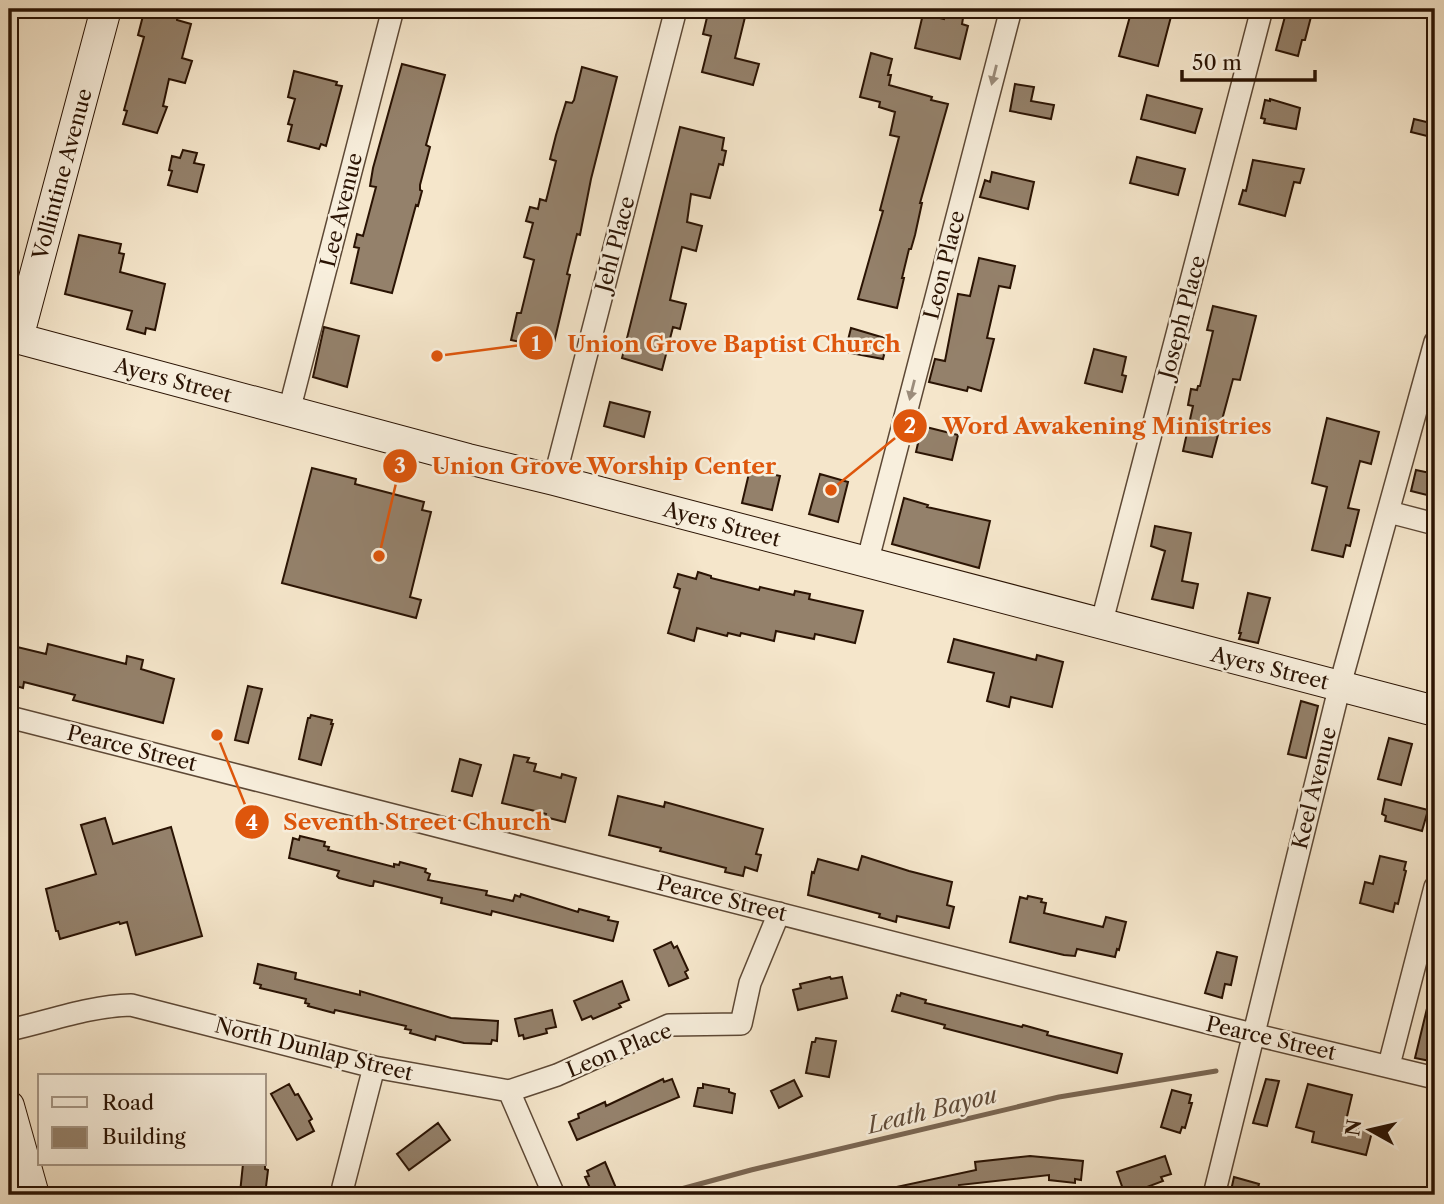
<svg xmlns="http://www.w3.org/2000/svg" width="1444" height="1204" viewBox="0 0 1444 1204" font-family="'Libre Caslon Text',serif">
<style>
.lines{fill:none;stroke-linecap:round;stroke-linejoin:round}
.stream{stroke:#7a6652;stroke-width:5}
.building{fill:#94816b;stroke:#2a1303;stroke-width:2}
.street-casing{stroke:#5d4835;stroke-width:24}
.secondary-casing{stroke:#2a1303;stroke-width:32}
.street{stroke:#f8efdd;stroke-width:21}
.secondary{stroke:#f8efdd;stroke-width:30}
.oneway{fill:#9b8c7b}
.labels{text-anchor:middle;dominant-baseline:central;stroke-width:5;stroke-linejoin:round;paint-order:stroke}
.street-label{font-size:21px;fill:#2a1303;stroke:#f8efdd}
.water-label{font-size:23px;font-style:italic;fill:#604b38;stroke:#f8efdd}
.leader{fill:none;stroke:#de560c;stroke-width:2.5}
.callout-dot{fill:#de560c;stroke:#f8efdd;stroke-width:2.5}
.mark-label{font-size:21px;text-anchor:middle;font-weight:bold;fill:#fff}
.callout-label{font-size:23px;text-anchor:middle;font-weight:bold;fill:#de560c;stroke:#f8efdd;stroke-width:5;stroke-linejoin:round;paint-order:stroke}
</style>
<rect width="100%" height="100%" fill="#f5e6cb"/>
<filter id="stains"><feTurbulence type="fractalNoise" baseFrequency=".00286" numOctaves="4"/><feColorMatrix values="0 0 0 0 .2 0 0 0 0 .09 0 0 0 0 .02 0 0 0 .5 -.17"/></filter>
<radialGradient id="worn" r=".72"><stop offset=".6" stop-color="#630" stop-opacity="0"/><stop offset="1" stop-color="#630" stop-opacity=".3"/></radialGradient>
<g class="lines">
<path class="stream" d="M659,1195L751,1170L1059,1097L1216,1071"/>
</g>
<path class="building" d="M709,9H730L746,13L735,58L759,64L753,85L702,72L711,36L703,34Z
M1132,9H1173L1158,66L1119,56Z
M1287,9H1313L1305,40H1302L1298,56L1276,50Z
M144,12L177,18V20L191,24L182,58L192,61L185,83L169,79L163,106L167,107L157,133L123,124L127,111L124,110L144,37L138,35Z
M923,14L944,19L945,14L963,18L962,24L968,26L960,59L915,48Z
M871,53L892,59L888,75H891L889,85L932,97L931,100L948,104L920,203H922L915,235L911,249H909L902,278H904L897,308L858,299L883,211L880,210L899,137L890,135L895,112L879,107L880,102L860,97Z
M402,64L445,75L426,145L430,147L420,185V190L422,191L418,206L416,205L392,293L351,283L359,248L354,247L357,234L363,236L376,187L370,186L373,168Z
M582,67L617,77L591,179L580,235L577,234L567,274L570,275L553,347L548,346V348L511,340L517,313H521L534,260L524,257L533,223L526,221L530,207L538,209L540,199L546,201L556,161L550,159L556,135L566,102L572,103L574,100Z
M294,71L337,82L336,85L342,86L326,146L321,144L319,149L288,141L292,125L288,124L295,99L288,97Z
M1015,84L1034,87L1031,101L1054,105L1051,119L1010,111Z
M1147,95L1202,109L1195,133L1141,119Z
M1270,99L1300,108L1296,129L1264,123L1265,119L1261,118L1265,100L1270,101Z
M1414,119L1435,124V138L1411,132Z
M680,127L724,138L722,150L726,151L723,165L719,164L710,198L691,194L687,222L702,226L696,251L682,247L670,300L686,304L680,329L673,327L662,370L622,358Z
M183,150L197,153L194,163L204,165L197,192L168,185L172,171L169,170L172,156L180,158Z
M1137,157L1185,169L1178,195L1130,183Z
M1253,160L1304,169L1300,183L1294,182L1285,216L1239,204L1243,190L1246,191Z
M992,172L1034,182L1028,209L980,197L985,180L990,182Z
M79,235L121,244L119,253L124,254L120,272L165,284L155,330L146,328L145,334L127,329L132,311L65,294Z
M979,258L1015,266L1010,288L999,286L987,338L994,339L981,391L968,387L967,391L929,382L935,359L945,361L958,294L970,296Z
M1213,306L1256,316L1240,380L1233,379L1212,457L1183,451L1193,406L1188,405L1191,389L1197,390L1198,386H1200L1213,331L1207,330Z
M324,327L359,336L347,387L313,377Z
M851,328L888,339L883,359L845,352Z
M1094,349L1126,357L1122,375L1126,376L1122,392L1085,383Z
M610,402L650,412L644,437L604,426Z
M1327,418L1379,432L1371,464L1360,461L1348,508L1359,510L1350,546L1346,545L1343,557L1312,550L1327,487L1312,483Z
M922,426L958,435L952,460L916,452Z
M312,468L356,479L355,484L424,502L422,510L431,512L410,597L421,600L416,618L282,583Z
M750,469L780,476L772,510L742,503Z
M1416,470L1435,474V497L1411,491Z
M820,474L848,482L838,522L809,514Z
M904,498L928,505L927,507L990,521L979,568L892,544Z
M1155,526L1191,533L1182,581L1198,584L1193,608L1152,599L1165,551L1151,546Z
M698,572L711,576V578L759,590L760,587L794,595L795,591L810,594L809,599L863,611L855,643L815,634L814,639L776,631L774,641L741,633L740,636L728,633L727,636L697,628L694,641L668,633L680,589L674,587L678,574L696,579Z
M1248,593L1270,598L1258,643L1239,639L1241,633H1239Z
M954,639L1036,660L1037,655L1063,662L1052,707L1011,697L1009,707L987,701L994,673L948,662Z
M48,644L126,664L127,656L143,660L141,669L174,679L163,723L73,700L75,695L24,682L23,688L9,684V645L46,654Z
M248,686L262,689L248,743L235,740Z
M1301,701L1318,706L1306,758L1288,754Z
M311,715L332,720L331,724H333L321,765L299,759L308,718H310Z
M1389,738L1412,744L1401,785L1378,779Z
M514,755L529,758L527,762L536,764L534,771L561,778L562,774L576,778L565,822L545,817L546,814L535,811L502,803Z
M460,759L481,765L472,796L452,791Z
M618,796L664,807L665,802L763,829L756,854L761,855L757,871L745,867L743,876L725,872L726,868L660,851L661,848L609,835Z
M1385,799L1428,810L1422,831L1385,821L1386,816L1382,814Z
M105,818L113,844L171,827L202,936L136,955L127,922L120,924L119,922L60,939L58,931H56L46,889L96,874L81,825Z
M300,836L325,842L324,846L329,847L328,850L394,867V864L399,865L400,862L426,869L425,872L430,874L428,880L487,891L486,895L513,901L515,895L520,897L521,894L578,912L579,909L609,917L608,920L618,922L613,941L492,911L491,915L441,903L442,898L374,881L373,886H370L339,878L337,876L339,871L289,858L293,838L299,840Z
M862,856L909,871L952,882L947,905L954,907L949,928L897,916L896,922L879,917L880,914L808,895L812,872L814,873L818,859L858,870Z
M1380,856L1406,862L1404,870L1406,871L1398,904L1395,903L1393,912L1360,903L1365,882L1373,884Z
M1028,896L1042,899L1041,902L1046,903L1044,913L1103,927L1106,917L1126,922L1119,950L1117,949L1115,957L1077,949L1075,956L1064,955L1010,942L1020,897L1027,899Z
M671,942L674,948L677,946L688,970L685,972L688,978L669,986L654,950Z
M1217,952L1237,957L1231,985L1225,984L1222,998L1205,993Z
M258,964L296,973L295,979L360,995V991L451,1018L498,1021L497,1041L492,1040L491,1044L464,1043L436,1036L435,1040L410,1033L411,1030L405,1029L406,1026L335,1010L334,1013L308,1006L309,1004L305,1003L306,999L260,988L261,985L254,983Z
M830,977L831,979L842,977L847,998L798,1010L793,990L801,988L800,984Z
M622,981L629,1000L619,1004L621,1007L593,1019L591,1016L582,1020L574,1001Z
M901,993L926,1000L925,1003L930,1004L1022,1027L1023,1025L1048,1032L1047,1035L1122,1054L1117,1073L944,1028L945,1025L892,1011L897,995L900,996Z
M1430,996H1435V1062L1415,1058Z
M552,1010L556,1027L546,1029L547,1033L524,1039L523,1035L519,1036L515,1019Z
M816,1038L836,1041L829,1077L806,1073L812,1042H815Z
M663,1079L664,1082L672,1079L679,1097L577,1140L569,1122L579,1118L578,1114L605,1102L606,1106Z
M1266,1079L1279,1081L1267,1126L1253,1123Z
M794,1080L802,1096L779,1108L771,1091Z
M289,1084L295,1095L298,1094L312,1119L309,1121L314,1131L297,1140L271,1094Z
M703,1084L729,1089V1092L735,1094L732,1113L694,1106L698,1088H703Z
M1308,1084L1352,1095L1345,1125L1372,1132L1366,1155L1312,1142L1314,1132L1296,1127Z
M1172,1090L1191,1095L1189,1103H1192L1185,1128L1182,1127L1180,1133L1161,1127Z
M438,1123L450,1140L409,1170L397,1154Z
M1030,1156L1083,1161L1081,1180L1075,1179V1183L1049,1180V1175L959,1185L960,1190L955,1191L956,1195H888L887,1189L976,1170L975,1162Z
M1165,1156L1171,1174L1161,1177L1163,1181L1134,1192L1133,1189L1124,1192L1117,1172Z
M605,1162L619,1195H593L585,1177L589,1176L587,1171Z
M243,1164H265V1169L268,1170L265,1195H242L240,1193Z
M1234,1177L1259,1184L1256,1195H1230Z"/>
<g class="lines">
<defs>
<path id="street" d="M289,411L393,9
M554,480L676,9
M1389,512L1435,524
M867,563L1011,9
M1101,625L1262,9
M9,717L1252,1034L1435,1078
M9,1030C50,1021 89,1006 131,1005L374,1067L509,1091L554,1195
M1389,1065L1435,887
M509,1091L557,1075L669,1025L741,1024L750,983L779,913
M343,1187L374,1067
M1214,1195L1340,685L1435,342"/>
<path id="secondary" d="M9,336L468,459L554,480L1435,711
M18,338L106,9
M9,1106L34,1195"/>
</defs>
<use href="#street" class="street-casing"/>
<use href="#secondary" class="secondary-casing"/>
<use href="#street" class="street"/>
<use href="#secondary" class="secondary"/>
</g>
<defs><path id="oneway-solid" d="M-6-.8H1V-3.2L6.5 0L1 3.2V.8H-6Z" transform="scale(1.75)"/></defs>
<g class="oneway">
<use href="#oneway-solid" transform="translate(994 75) rotate(104)"/>
<use href="#oneway-solid" transform="translate(912 390) rotate(104)"/>
</g>
<g class="labels">
<g class="street-label">
<text transform="translate(62 174) rotate(-75)">Vollintine Avenue</text>
<text transform="translate(341 210) rotate(-76)">Lee Avenue</text>
<text transform="translate(615 244) rotate(-75)">Jehl Place</text>
<text transform="translate(944 265) rotate(-76)">Leon Place</text>
<text transform="translate(1182 317) rotate(-75)">Joseph Place</text>
<text transform="translate(173 380) rotate(15)">Ayers Street</text>
<text transform="translate(722 524) rotate(15)">Ayers Street</text>
<text transform="translate(1270 668) rotate(14)">Ayers Street</text>
<text transform="translate(132 748) rotate(14)">Pearce Street</text>
<text transform="translate(1314 788) rotate(-76)">Keel Avenue</text>
<text transform="translate(722 898) rotate(14)">Pearce Street</text>
<text transform="translate(1271 1038) rotate(13)">Pearce Street</text>
<text transform="translate(314 1049) rotate(14)">North Dunlap Street</text>
<text transform="translate(619 1050) rotate(-22)">Leon Place</text>
</g>
<g class="water-label">
<text transform="translate(932 1110) rotate(-14)">Leath Bayou</text>
</g>
</g>
<path class="leader" d="M437 356L536 343M831 490L910 426M379 556L400 466M217 735L252 822"/>
<g class="callout-dot">
<circle cx="437" cy="356" r="7"/>
<circle cx="831" cy="490" r="7"/>
<circle cx="379" cy="556" r="7"/>
<circle cx="217" cy="735" r="7"/>
<circle cx="536" cy="343" r="18"/>
<circle cx="910" cy="426" r="18"/>
<circle cx="400" cy="466" r="18"/>
<circle cx="252" cy="822" r="18"/>
</g>
<g class="mark-label">
<text x="536" y="351">1</text>
<text x="910" y="433">2</text>
<text x="400" y="473">3</text>
<text x="252" y="830">4</text>
</g>
<g class="callout-label">
<text x="734" y="352">Union Grove Baptist Church</text>
<text x="1107" y="434">Word Awakening Ministries</text>
<text x="604" y="474">Union Grove Worship Center</text>
<text x="417" y="830">Seventh Street Church</text>
</g>
<rect width="1444" height="1204" fill="none" stroke="#f5e6cb" stroke-width="35"/>
<rect x="10" y="10" width="1423" height="1183" fill="none" stroke="#2a1303" stroke-width="3.5"/>
<rect x="18" y="18" width="1409" height="1169" fill="none" stroke="#2a1303" stroke-width="2"/>
<rect x="38" y="1074" width="228" height="91" fill="#f8efdd" stroke="#a69786" stroke-width="2"/>
<rect x="52" y="1097" width="35" height="10" fill="#f8efdd" stroke="#a69786" stroke-width="2"/>
<text x="102" y="1110" font-size="21" fill="#2a1303">Road</text>
<rect x="52" y="1127" width="35" height="21" fill="#94816b" stroke="#a69786" stroke-width="2"/>
<text x="102" y="1144" font-size="21" fill="#2a1303">Building</text>
<g transform="translate(1370 1130) rotate(278)" stroke="#f8efdd" stroke-width="5" paint-order="stroke">
<path d="M0-5L12 26L0 18L-12 26Z" fill="#2a1303"/>
<text y="-10" font-size="19" font-weight="bold" text-anchor="middle" fill="#2a1303">N</text>
</g>
<path d="M1182 70v10h133v-10" fill="none" stroke="#2a1303" stroke-width="3.5"/>
<text x="1192" y="70" font-size="21" fill="#2a1303" stroke="#f8efdd" stroke-width="5" paint-order="stroke">50 m</text>
<rect width="100%" height="100%" filter="url(#stains)"/>
<rect width="100%" height="100%" fill="url(#worn)"/>
</svg>
